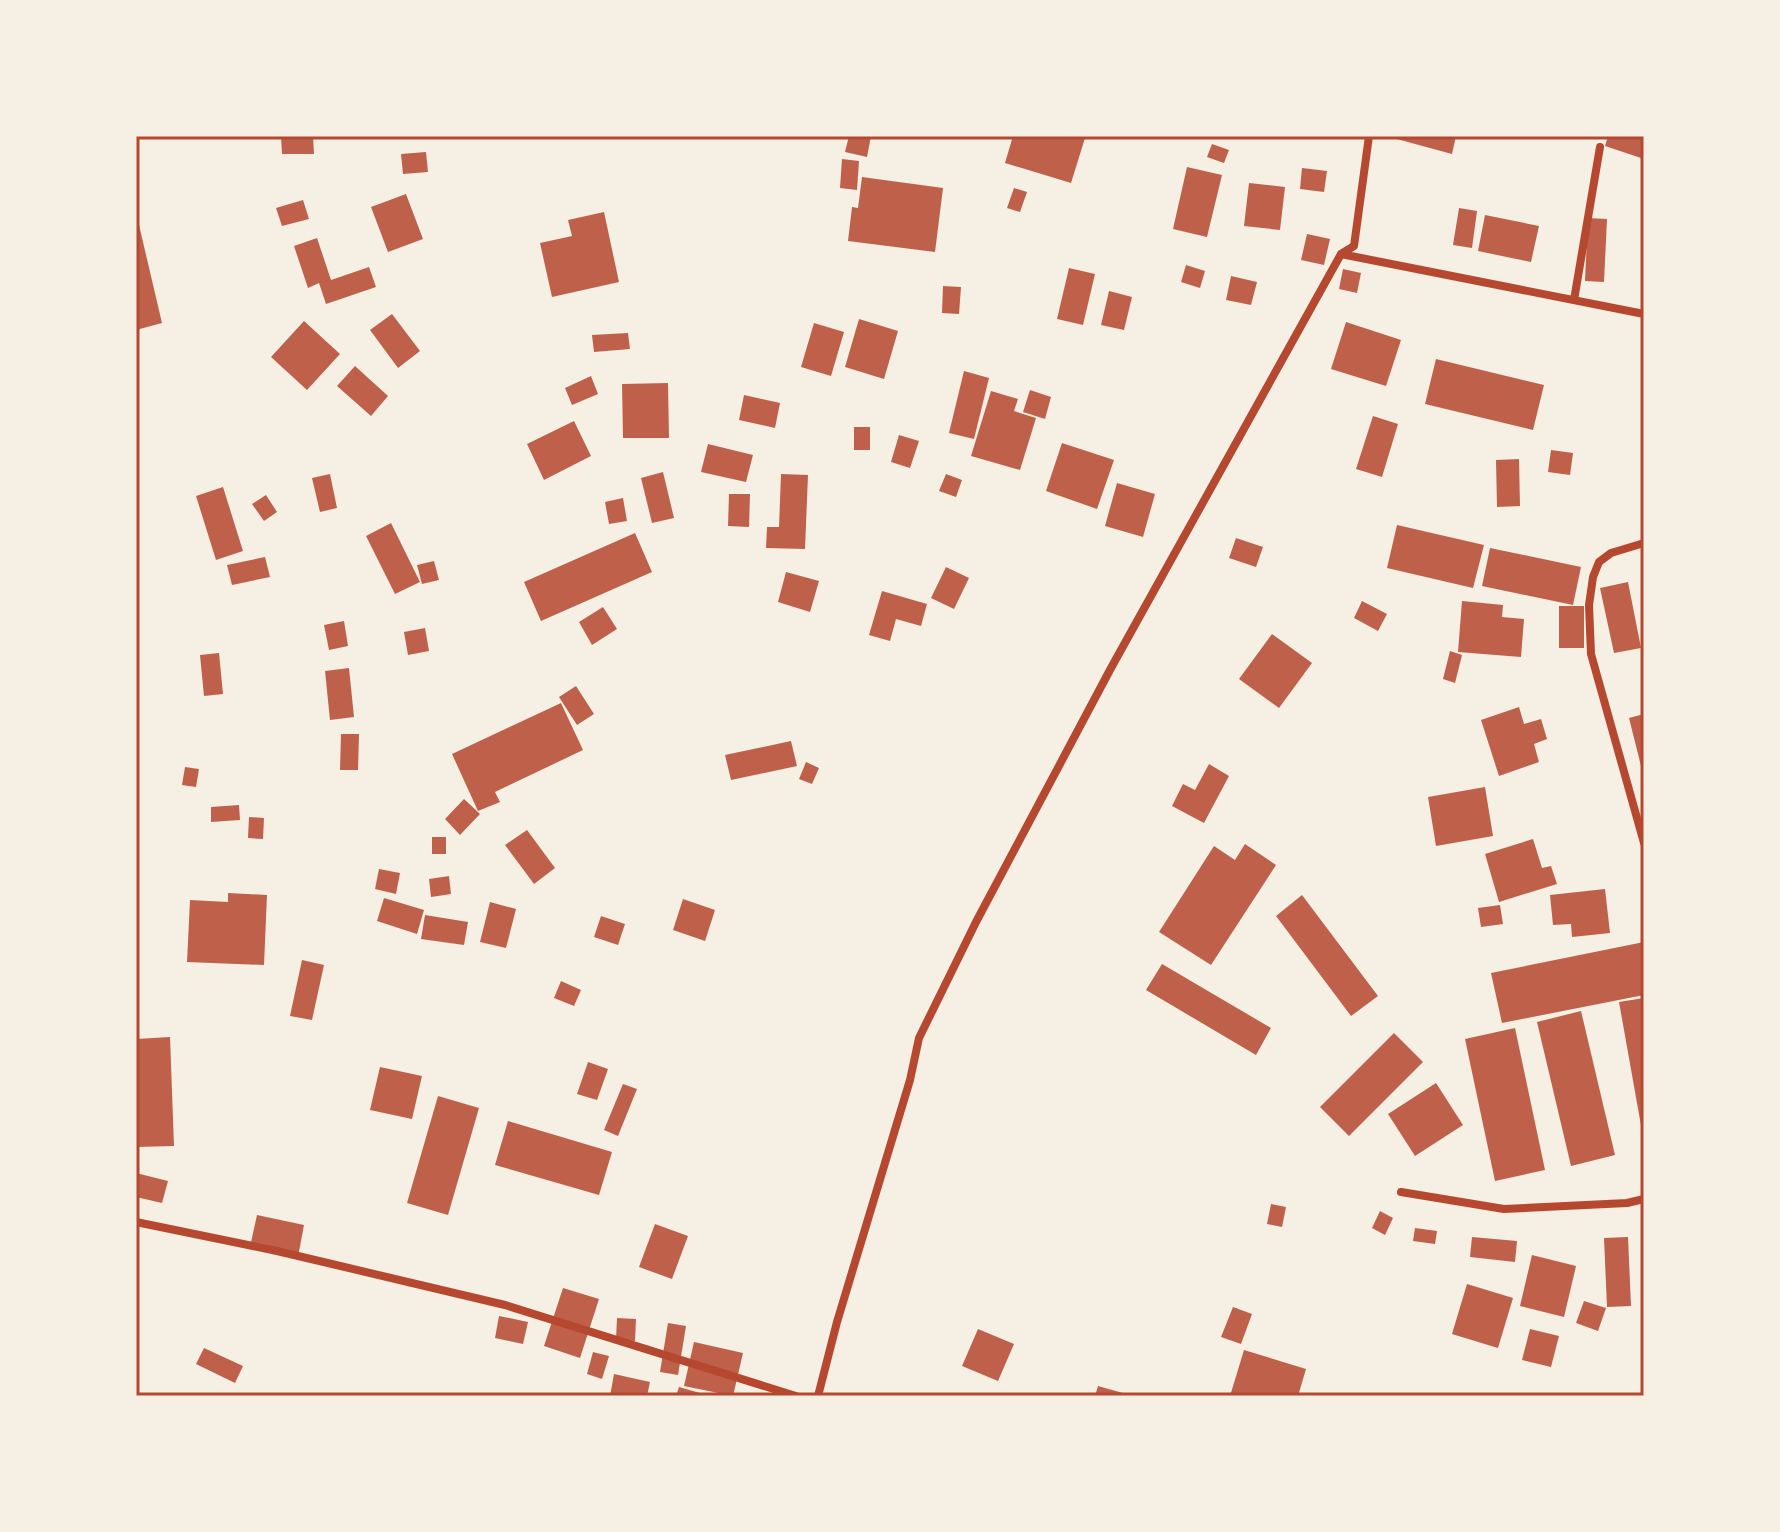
<svg xmlns="http://www.w3.org/2000/svg" width="1780" height="1532" viewBox="0 0 1780 1532" font-family="Arial,sans-serif">
<style>
.building{fill:#bf614a}
.lines{fill:none;stroke-linecap:round;stroke-linejoin:round}
.minor{stroke:#b5482f;stroke-width:8}
.neatline{fill:none;stroke:#b5482f;stroke-width:3}
</style>
<rect width="100%" height="100%" fill="#f6efe4"/>
<path class="building" d="M281,136H313L314,154H282Z
M849,136H871L867,157L845,152Z
M1013,136L1085,138L1071,183L1005,163Z
M1393,136H1456L1452,154L1393,138Z
M1608,136H1644V159L1605,146Z
M1212,144L1229,150L1224,163L1207,157Z
M426,152L428,172L403,174L401,154Z
M842,159L859,161L857,190L840,188Z
M1187,167L1222,175L1207,237L1173,229Z
M1302,168L1327,171L1324,192L1300,189Z
M862,177L943,188L935,252L848,241L852,207L858,208Z
M1249,183L1285,187L1280,230L1244,226Z
M1014,188L1027,192L1020,212L1007,208Z
M406,194L423,239L388,252L371,207Z
M303,200L309,219L282,226L276,208Z
M1459,208L1477,211L1472,248L1453,245Z
M604,212L619,282L552,297L540,243L572,236L568,220Z
M1485,215L1539,226L1531,262L1478,251Z
M1588,218L1607,219L1604,282L1585,281Z
M139,225L162,323L136,330V226Z
M1307,234L1330,239L1324,265L1301,260Z
M317,238L331,280L369,267L376,287L326,304L319,283L308,288L294,246Z
M1186,265L1205,271L1200,288L1181,282Z
M1069,268L1095,274L1083,325L1057,319Z
M1343,269L1361,273L1357,293L1339,289Z
M1231,276L1257,282L1251,305L1226,300Z
M943,286L961,287L959,314L942,313Z
M1109,291L1132,297L1124,330L1101,325Z
M392,314L420,351L398,368L370,330Z
M859,319L898,331L884,379L845,367Z
M304,321L340,354L307,390L271,357Z
M1346,322L1401,340L1386,386L1331,369Z
M814,323L844,332L831,376L801,367Z
M628,333L630,349L594,352L592,335Z
M1436,359L1544,385L1533,430L1425,404Z
M355,366L388,396L371,416L337,386Z
M964,371L989,378L974,439L949,433Z
M591,376L598,394L572,405L565,388Z
M668,383L669,438H623L622,384Z
M1030,390L1051,397L1045,419L1023,412Z
M991,391L1018,399L1014,411L1036,418L1020,470L971,456Z
M744,395L780,403L775,428L739,420Z
M1373,416L1398,424L1382,477L1356,469Z
M574,421L591,456L544,480L527,444Z
M854,427H870V450H854Z
M899,435L919,441L910,468L891,462Z
M1062,443L1114,460L1097,509L1046,491Z
M708,444L753,455L746,482L701,472Z
M1551,450L1573,453L1570,475L1548,472Z
M1519,459L1520,506L1497,507L1496,460Z
M663,472L674,518L652,523L641,478Z
M330,474L337,508L320,512L312,478Z
M781,474L808,475L805,549L766,548L767,527H779Z
M946,474L962,480L956,497L939,491Z
M1117,483L1155,494L1143,537L1105,526Z
M223,487L243,551L216,560L196,496Z
M729,494H750L749,527L728,526Z
M266,495L277,512L264,521L252,504Z
M623,498L627,521L609,524L605,502Z
M391,523L420,582L395,594L366,536Z
M1397,525L1484,545L1473,588L1387,568Z
M635,533L652,572L541,621L524,582Z
M1236,538L1263,547L1256,567L1229,558Z
M1490,548L1581,567L1573,605L1482,586Z
M265,557L270,577L232,585L227,565Z
M434,561L439,580L422,584L417,565Z
M946,567L969,578L954,609L931,598Z
M786,572L819,581L810,612L778,602Z
M1628,582L1641,648L1614,653L1600,588Z
M882,591L927,604L921,626L896,619L890,641L869,635Z
M1362,601L1387,614L1378,631L1354,618Z
M1462,601L1503,605L1502,617L1524,619L1521,657L1458,652Z
M1559,606H1584V648H1559Z
M603,607L617,629L592,645L579,622Z
M344,621L348,646L329,650L324,625Z
M425,628L429,651L408,655L404,632Z
M1272,634L1312,663L1279,708L1239,679Z
M1450,651L1462,655L1455,683L1443,679Z
M219,653L223,694L204,696L200,655Z
M349,668L354,717L330,720L325,671Z
M576,686L594,714L577,725L559,697Z
M561,703L583,750L495,792L500,802L478,811L452,754Z
M1519,707L1524,724L1541,719L1547,739L1534,744L1539,762L1499,776L1481,720Z
M1644,714V774H1643L1629,718Z
M341,734H359L358,770H340Z
M791,741L797,766L731,780L725,755Z
M806,762L819,768L812,784L799,779Z
M1209,764L1229,776L1204,823L1172,806L1183,784L1195,790Z
M185,767L199,769L196,787L182,785Z
M1485,787L1493,836L1436,846L1428,797Z
M464,799L480,814L460,835L445,819Z
M239,805L240,820L211,822V807Z
M249,817L264,818L263,839L248,838Z
M527,830L555,868L534,884L505,845Z
M432,837H446V854H432Z
M1533,839L1542,868L1551,866L1557,884L1499,902L1485,854Z
M1245,844L1276,865L1211,965L1159,932L1214,846L1235,860Z
M379,869L400,873L396,894L375,889Z
M449,876L451,894L431,897L429,879Z
M1605,889L1610,933L1572,937L1571,924L1553,925L1550,895Z
M228,893L267,895L264,965L187,962L190,900L228,902Z
M1302,895L1378,996L1351,1016L1276,916Z
M384,898L424,910L417,934L377,921Z
M683,899L715,910L705,941L673,930Z
M490,902L516,909L506,948L480,942Z
M1500,905L1503,924L1481,927L1478,908Z
M425,915L468,922L464,945L421,939Z
M601,916L625,924L618,945L594,937Z
M1644,942V995L1502,1023L1491,973Z
M302,960L324,965L312,1020L290,1016Z
M1162,964L1271,1028L1256,1055L1146,990Z
M561,981L581,990L574,1006L554,998Z
M1644,998V1131H1642L1619,1002Z
M1581,1011L1615,1155L1571,1166L1537,1022Z
M1515,1028L1545,1170L1495,1181L1465,1039Z
M1394,1033L1423,1062L1349,1136L1320,1107Z
M170,1037L174,1146L136,1147V1039Z
M588,1062L608,1069L597,1100L577,1094Z
M380,1067L422,1076L412,1119L370,1110Z
M1436,1083L1463,1125L1415,1156L1388,1114Z
M623,1084L637,1089L618,1136L604,1130Z
M438,1096L479,1108L448,1215L407,1203Z
M508,1121L612,1152L599,1195L495,1165Z
M136,1173L168,1181L162,1203L136,1197Z
M1271,1204L1286,1207L1282,1227L1267,1224Z
M1380,1211L1393,1218L1385,1235L1372,1228Z
M257,1215L304,1225L298,1257L250,1247Z
M655,1224L688,1236L672,1279L639,1267Z
M1415,1228L1437,1231L1435,1244L1413,1241Z
M1472,1237L1517,1241L1515,1262L1470,1257Z
M1628,1237L1631,1306L1607,1307L1604,1238Z
M1532,1255L1576,1266L1564,1317L1520,1306Z
M1467,1284L1513,1298L1498,1348L1452,1334Z
M563,1288L599,1299L580,1358L544,1346Z
M1584,1301L1606,1308L1598,1331L1576,1323Z
M1233,1307L1252,1314L1241,1344L1221,1337Z
M499,1316L528,1322L523,1344L495,1338Z
M617,1318L636,1319L635,1341L616,1340Z
M668,1323L686,1326L678,1375L660,1372Z
M978,1329L1014,1344L998,1381L962,1366Z
M1530,1329L1559,1336L1551,1367L1522,1360Z
M694,1342L743,1353L733,1396L684,1386Z
M204,1348L243,1366L235,1383L196,1364Z
M1244,1350L1306,1369L1298,1396H1230Z
M593,1352L609,1356L602,1379L587,1374Z
M614,1374L650,1382L647,1396H610Z
M1098,1386L1130,1395V1396H1095Z
M679,1387L707,1395V1396H676Z"/>
<g class="lines">
<path class="minor" d="M1341,254L1644,314
M1574,300L1600,147
M1644,543L1611,553L1599,562L1593,577L1589,605L1591,654L1644,843
M1401,1192L1504,1209L1627,1203L1644,1199
M136,1222L277,1251L505,1305L796,1396
M818,1396L837,1322L910,1080L919,1038L976,922L1111,668L1341,254L1354,246L1369,136"/>
</g>
<rect width="1780" height="1532" fill="none" stroke="#f6efe4" stroke-width="276"/>
<rect x="138" y="138" width="1504" height="1256" class="neatline"/>
</svg>
